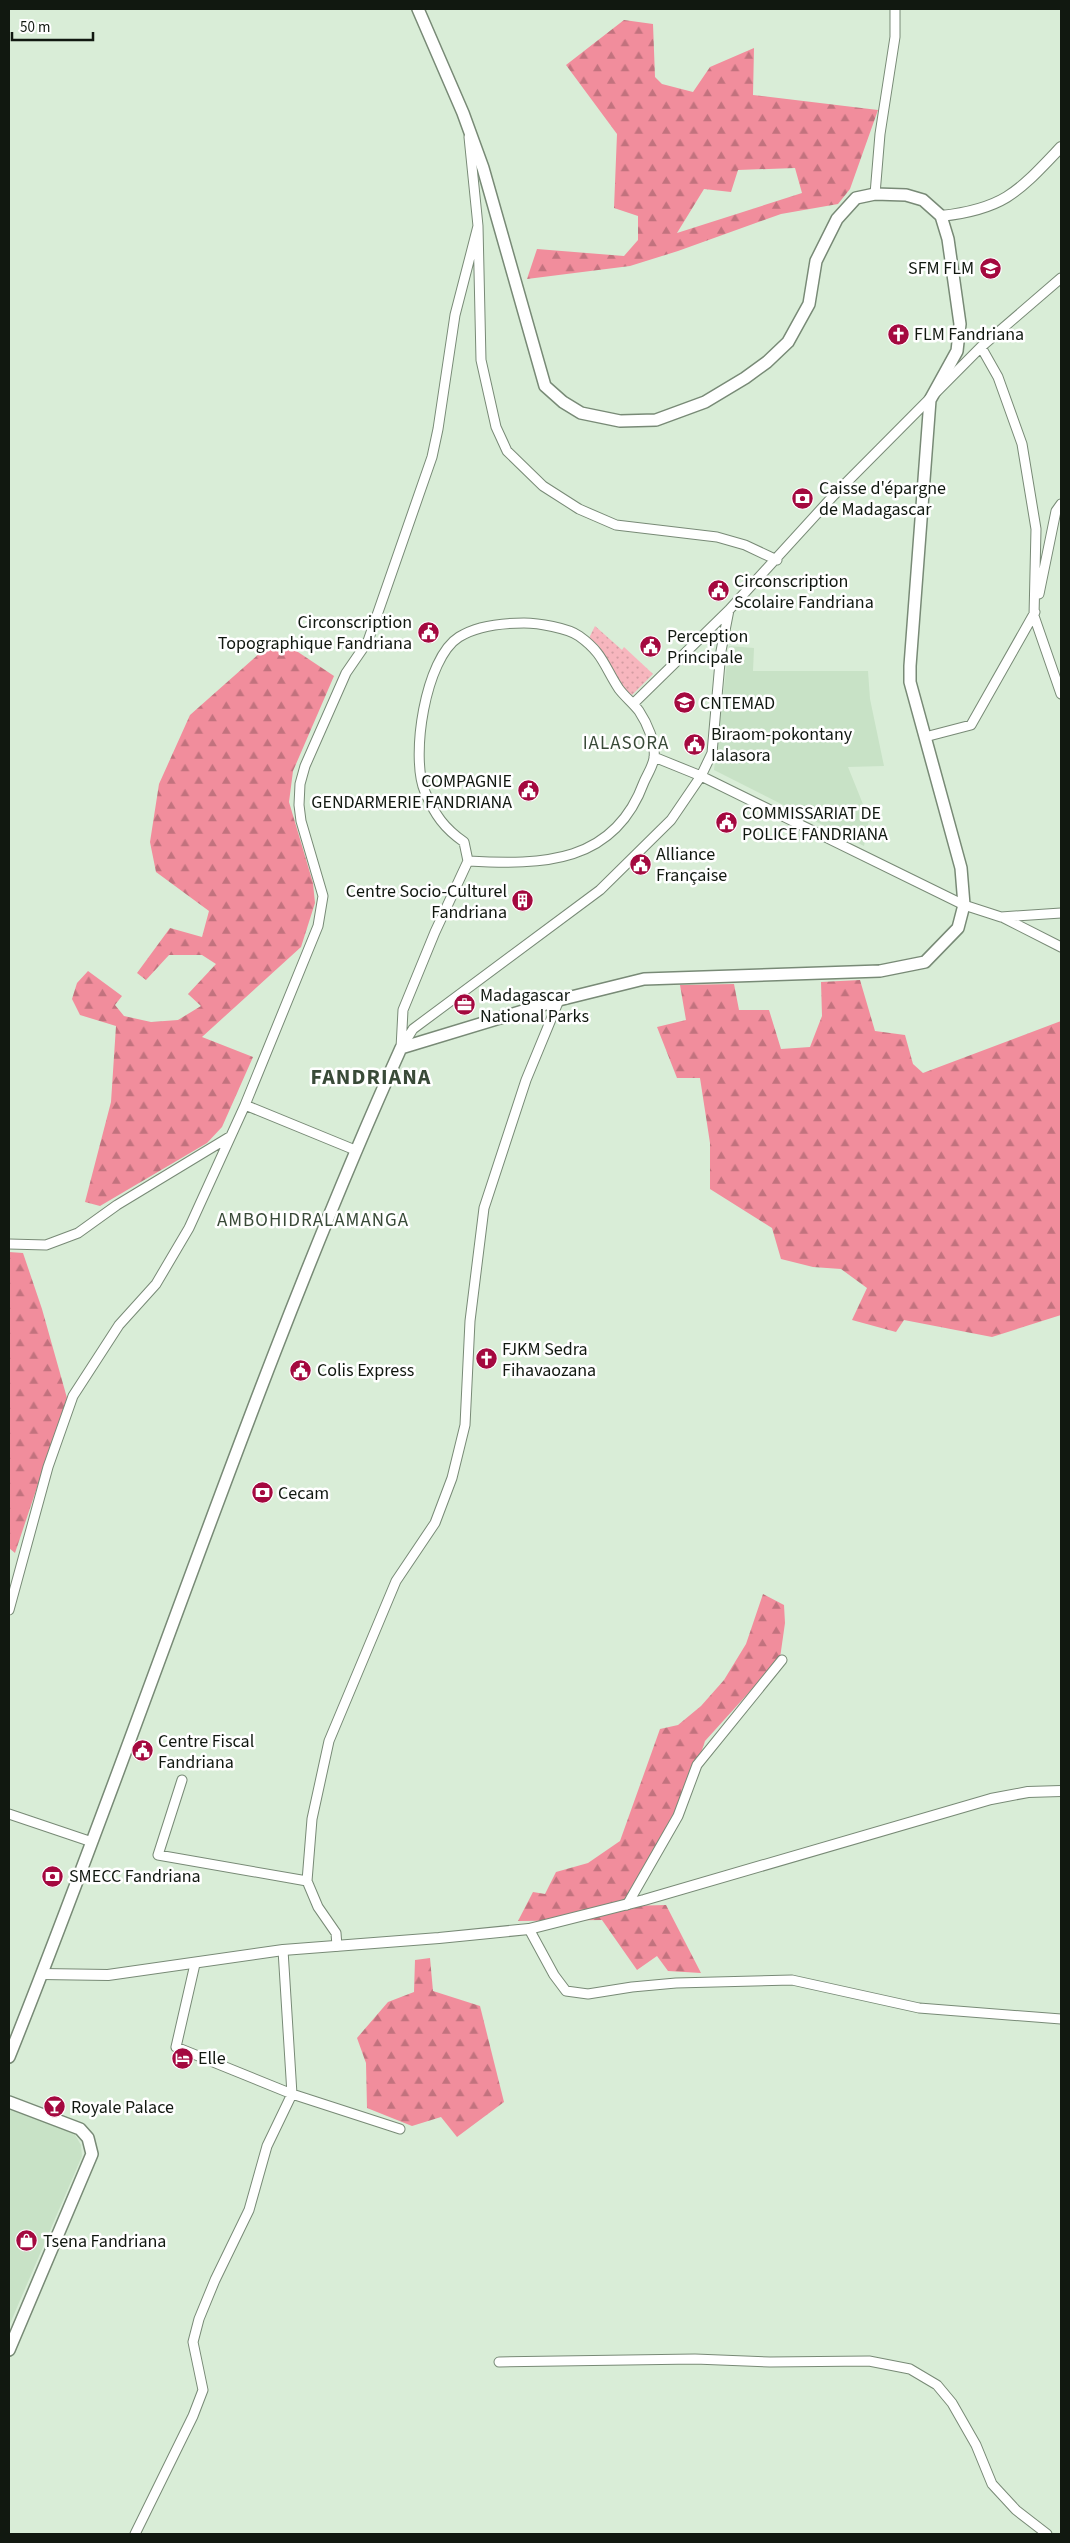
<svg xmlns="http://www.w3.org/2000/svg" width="1070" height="2543" viewBox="0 0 1070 2543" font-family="'Source Sans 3',sans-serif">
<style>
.built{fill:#c8e2c6}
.grass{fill:url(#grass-dots)}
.forest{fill:url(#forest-firs);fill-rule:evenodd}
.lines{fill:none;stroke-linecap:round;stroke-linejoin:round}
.minor-casing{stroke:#788a76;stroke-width:11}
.tertiary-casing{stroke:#788a76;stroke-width:12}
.secondary-casing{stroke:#788a76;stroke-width:14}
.minor{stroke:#fff;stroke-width:9}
.tertiary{stroke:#fff;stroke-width:10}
.secondary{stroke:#fff;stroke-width:11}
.labels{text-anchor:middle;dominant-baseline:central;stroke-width:5;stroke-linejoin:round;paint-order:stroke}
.poi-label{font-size:18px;fill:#111810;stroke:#fff;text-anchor:start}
.neighbourhood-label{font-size:19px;letter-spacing:1px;fill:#394a38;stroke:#fff}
.district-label{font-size:22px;font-weight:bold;letter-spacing:1px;fill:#394a38;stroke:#fff}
</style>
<defs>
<pattern id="grass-dots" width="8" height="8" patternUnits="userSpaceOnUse" patternTransform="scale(1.25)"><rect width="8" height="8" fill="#f7b6be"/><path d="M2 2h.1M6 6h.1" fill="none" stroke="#d39ca2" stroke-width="1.8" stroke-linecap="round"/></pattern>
<pattern id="forest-firs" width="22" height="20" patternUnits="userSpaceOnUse" patternTransform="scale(1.25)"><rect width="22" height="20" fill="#f18d9c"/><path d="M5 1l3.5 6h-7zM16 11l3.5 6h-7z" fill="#c2727e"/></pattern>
</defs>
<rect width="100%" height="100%" fill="#d9edd7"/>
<path class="built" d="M729,646L754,648L753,671H868L870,699L884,766L848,767L869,819L864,846L714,770Z
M9,2106L71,2128L81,2145L82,2156L9,2326Z"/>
<path class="grass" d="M595,626L622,650L624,647L653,674L632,695L625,690L598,645L589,638Z"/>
<path class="forest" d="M624,20L653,24L655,77L662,84L693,92L710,67L754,48L753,95L878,110L850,189L838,204L781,214L678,251L630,266L527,279L537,249L624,256L638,240V216L614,208L617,134L566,65ZM795,168L802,193L677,233L704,189L731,192L738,170Z
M277,638L334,676L293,771L289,802L313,883L315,903L301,947L202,1037L253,1057L222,1127L207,1143L100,1206L85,1202L111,1102L116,1026L80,1015L72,999L77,983L88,971L122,996L115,1005L124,1016L151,1022L178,1020L201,1006L188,994L216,964L202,955H169L146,980L137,973L170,928L202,937L209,911L156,872L150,842L159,784L190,715Z
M860,980L875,1031L905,1035L913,1064L923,1073L1061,1021V1315L992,1337L904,1320L896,1332L852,1320L867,1288L841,1269L813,1267L781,1259L772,1228L710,1189V1143L700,1078H677L657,1027L686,1020L680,985L734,984L739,1010H769L781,1049L810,1047L822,1016L821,982Z
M9,1252L23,1253L42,1309L67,1398L15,1553L9,1548Z
M763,1594L784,1605L785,1623L780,1658L705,1741L685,1801L670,1840L628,1906L666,1905L701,1973L668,1971L657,1956L637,1970L602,1920L518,1921L533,1892L545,1894L556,1872L588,1863L620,1841L660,1729L678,1725L701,1706L724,1680L746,1644Z
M430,1958L433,1991L480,2006L504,2102L457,2137L441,2117L412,2126L367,2108L366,2063L357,2038L388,2002L414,1992L415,1960Z"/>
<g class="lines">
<defs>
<path id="minor" d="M469,137L478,226L481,360L496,427L507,451L543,486L579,509L616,525L717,537L745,545L777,560
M875,194L880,134L895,37V9
M981,347L998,377L1022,444L1036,529L1034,616L1061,694
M1039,594L1056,511L1061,504
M634,703L729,610L834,495L981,347L1061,278
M925,737L971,725L1035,612
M654,757L701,776L964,905L1001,917L1061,913
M1004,918L1061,947
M402,1047L413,1029L600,890L671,820L701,776L712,753L721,651L729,610
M401,1048L403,1010L435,932L468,861L464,842C444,828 435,815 425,792C410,758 425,658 459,637C478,625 502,623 524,623C538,623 568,628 579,636C603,653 604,666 619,689C625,697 633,703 639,711C647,723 656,743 654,758C653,766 647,775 644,782C614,864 543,865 468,861
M245,1105L355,1150
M9,1244L46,1245L78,1233L117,1205L231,1136
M9,1610L48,1467L73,1396L119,1325L156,1284L189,1228L245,1105L318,926L323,896L301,821L299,805L300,784L305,766L346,673L368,641L432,457L438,429L455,315L478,226
M182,1780L158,1855L307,1881
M9,1814L92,1842
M627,1905L678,1816L697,1765L782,1660
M529,1929L554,1975L566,1991L588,1994L632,1987L676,1983L792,1980L919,2008L1061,2019
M337,1946L336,1933L318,1907L307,1881L312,1819L329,1741L396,1581L435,1523L452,1478L465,1425L470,1321L484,1208L526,1080L559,1000
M195,1964L176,2047L292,2094L400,2129
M499,2362L695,2359L770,2362L869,2361L910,2369L937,2385L952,2403L976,2445L992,2484L1016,2510L1047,2534
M135,2534L193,2416L203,2390L193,2342L199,2319L215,2280L249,2210L267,2146L292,2094L283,1950"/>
<path id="tertiary" d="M941,216C1005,209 1019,191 1061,147
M42,1974L108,1975L283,1950L439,1938L529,1929L644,1900L991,1799L1028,1792L1061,1791"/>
<path id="secondary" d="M9,2057C143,1723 253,1377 401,1048L559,1000L644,979L880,971L925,962L958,928L964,905L961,868L910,682V666L930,400L957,351L960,324L948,239L941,216L923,200L906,195L875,194L856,198L837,219L816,261L809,304L788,342L767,362L745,378L705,402L656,420L620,421L581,413L563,402L545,386L483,168L463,113L418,9
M9,2102L80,2129L88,2138L92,2154L9,2350"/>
</defs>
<use href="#minor" class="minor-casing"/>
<use href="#tertiary" class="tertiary-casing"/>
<use href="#secondary" class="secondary-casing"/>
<use href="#minor" class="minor"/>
<use href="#tertiary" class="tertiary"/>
<use href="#secondary" class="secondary"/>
</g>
<defs>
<symbol id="school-disc" viewBox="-11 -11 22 22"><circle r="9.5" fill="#a4093f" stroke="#fff"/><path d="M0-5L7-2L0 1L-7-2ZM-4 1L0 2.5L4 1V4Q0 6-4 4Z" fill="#fff"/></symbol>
<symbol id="church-disc" viewBox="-11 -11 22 22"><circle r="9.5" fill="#a4093f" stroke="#fff"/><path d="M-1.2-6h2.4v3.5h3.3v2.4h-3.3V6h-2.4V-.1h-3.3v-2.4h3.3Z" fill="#fff"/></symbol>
<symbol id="bank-disc" viewBox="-11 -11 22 22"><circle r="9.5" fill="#a4093f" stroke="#fff"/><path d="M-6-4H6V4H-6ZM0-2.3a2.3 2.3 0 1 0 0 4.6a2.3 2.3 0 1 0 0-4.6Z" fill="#fff"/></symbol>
<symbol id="civic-disc" viewBox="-11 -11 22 22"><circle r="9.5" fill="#a4093f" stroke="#fff"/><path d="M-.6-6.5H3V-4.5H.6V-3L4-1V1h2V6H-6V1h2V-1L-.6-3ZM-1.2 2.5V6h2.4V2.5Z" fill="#fff"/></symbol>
<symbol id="university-disc" viewBox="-11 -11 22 22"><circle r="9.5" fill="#a4093f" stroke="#fff"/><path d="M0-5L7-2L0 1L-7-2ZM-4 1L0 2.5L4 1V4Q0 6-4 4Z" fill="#fff"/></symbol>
<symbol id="building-disc" viewBox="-11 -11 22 22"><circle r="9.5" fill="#a4093f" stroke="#fff"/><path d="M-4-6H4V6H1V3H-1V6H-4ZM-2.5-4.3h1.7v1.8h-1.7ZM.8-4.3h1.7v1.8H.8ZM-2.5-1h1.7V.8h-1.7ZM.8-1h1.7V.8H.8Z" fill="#fff"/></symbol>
<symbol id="office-disc" viewBox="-11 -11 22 22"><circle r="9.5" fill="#a4093f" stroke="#fff"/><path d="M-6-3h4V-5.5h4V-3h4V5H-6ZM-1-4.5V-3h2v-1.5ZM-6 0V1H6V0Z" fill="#fff"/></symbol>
<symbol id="hotel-disc" viewBox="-11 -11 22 22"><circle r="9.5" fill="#a4093f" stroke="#fff"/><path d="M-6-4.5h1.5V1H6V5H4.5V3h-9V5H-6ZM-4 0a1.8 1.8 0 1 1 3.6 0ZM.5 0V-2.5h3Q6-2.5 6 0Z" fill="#fff"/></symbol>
<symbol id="bar-disc" viewBox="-11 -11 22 22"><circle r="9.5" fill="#a4093f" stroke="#fff"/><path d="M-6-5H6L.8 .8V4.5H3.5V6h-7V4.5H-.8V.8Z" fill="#fff"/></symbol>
<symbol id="shop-disc" viewBox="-11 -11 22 22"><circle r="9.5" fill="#a4093f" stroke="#fff"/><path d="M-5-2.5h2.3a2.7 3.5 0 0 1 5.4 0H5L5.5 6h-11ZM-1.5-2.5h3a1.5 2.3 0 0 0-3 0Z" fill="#fff"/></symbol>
</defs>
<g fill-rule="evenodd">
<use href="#school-disc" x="978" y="256" width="25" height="25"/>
<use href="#church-disc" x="886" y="322" width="25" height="25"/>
<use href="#bank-disc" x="790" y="486" width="25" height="25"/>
<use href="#civic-disc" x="706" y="578" width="25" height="25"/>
<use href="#civic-disc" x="416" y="620" width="25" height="25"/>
<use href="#civic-disc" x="638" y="634" width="25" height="25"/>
<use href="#university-disc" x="672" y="690" width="25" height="25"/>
<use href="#civic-disc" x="682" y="732" width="25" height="25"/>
<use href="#civic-disc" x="516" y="778" width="25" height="25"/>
<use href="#civic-disc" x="714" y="810" width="25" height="25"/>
<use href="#civic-disc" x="628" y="852" width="25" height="25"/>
<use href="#building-disc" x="510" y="888" width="25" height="25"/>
<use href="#office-disc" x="452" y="992" width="25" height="25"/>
<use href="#church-disc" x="474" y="1346" width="25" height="25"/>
<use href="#civic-disc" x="288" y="1358" width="25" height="25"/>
<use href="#bank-disc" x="250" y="1480" width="25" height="25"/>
<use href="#civic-disc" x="130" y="1738" width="25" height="25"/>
<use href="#bank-disc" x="40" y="1864" width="25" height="25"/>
<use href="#hotel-disc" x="170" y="2046" width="25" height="25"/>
<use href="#bar-disc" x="42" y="2094" width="25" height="25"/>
<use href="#shop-disc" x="14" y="2228" width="25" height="25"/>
</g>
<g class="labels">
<g class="poi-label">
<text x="974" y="268" text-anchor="end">SFM FLM</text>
<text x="914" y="334">FLM Fandriana</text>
<text x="819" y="488">Caisse d'épargne<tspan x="819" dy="21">de Madagascar</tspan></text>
<text x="734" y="581">Circonscription<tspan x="734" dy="21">Scolaire Fandriana</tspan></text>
<text x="412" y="622" text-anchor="end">Circonscription<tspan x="412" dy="21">Topographique Fandriana</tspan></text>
<text x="667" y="636">Perception<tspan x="667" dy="21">Principale</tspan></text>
<text x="700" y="703">CNTEMAD</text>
<text x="711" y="734">Biraom-pokontany<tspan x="711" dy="21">Ialasora</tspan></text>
<text x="512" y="781" text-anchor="end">COMPAGNIE<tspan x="512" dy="21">GENDARMERIE FANDRIANA</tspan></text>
<text x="742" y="813">COMMISSARIAT DE<tspan x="742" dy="21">POLICE FANDRIANA</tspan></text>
<text x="656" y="854">Alliance<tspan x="656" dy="21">Française</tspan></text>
<text x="507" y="891" text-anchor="end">Centre Socio-Culturel<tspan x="507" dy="21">Fandriana</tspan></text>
<text x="480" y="995">Madagascar<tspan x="480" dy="21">National Parks</tspan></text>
<text x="502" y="1349">FJKM Sedra<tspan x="502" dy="21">Fihavaozana</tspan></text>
<text x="317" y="1370">Colis Express</text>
<text x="278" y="1493">Cecam</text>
<text x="158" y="1741">Centre Fiscal<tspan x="158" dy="21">Fandriana</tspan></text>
<text x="69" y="1876">SMECC Fandriana</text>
<text x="198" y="2058">Elle</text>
<text x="71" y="2107">Royale Palace</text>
<text x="43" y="2241">Tsena Fandriana</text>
</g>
<g class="neighbourhood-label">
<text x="626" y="743">IALASORA</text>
<text x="313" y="1220">AMBOHIDRALAMANGA</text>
</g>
<g class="district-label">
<text x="371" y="1077">FANDRIANA</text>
</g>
</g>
<rect width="1070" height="2543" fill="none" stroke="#111810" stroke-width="20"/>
<path d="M12 32v8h81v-8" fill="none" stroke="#111810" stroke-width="2.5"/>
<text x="20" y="32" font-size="15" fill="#111810" stroke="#ffffff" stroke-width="4" paint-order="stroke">50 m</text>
</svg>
